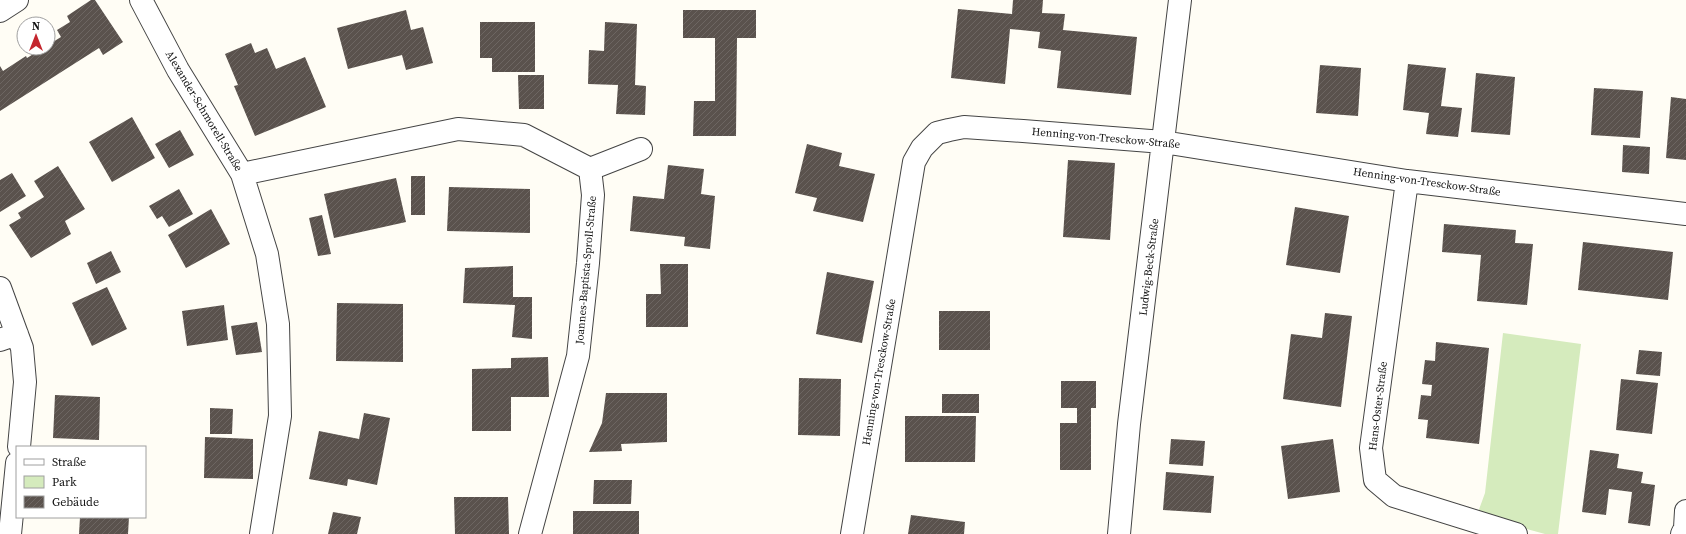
<svg xmlns="http://www.w3.org/2000/svg" width="1686" height="534" viewBox="0 0 1686 534" font-family="'Source Serif 4',serif">
<style>
.park{fill:#d5ebbd}
.building{fill:url(#building-hatch)}
.lines{fill:none;stroke-linecap:round;stroke-linejoin:round}
.minor-casing{stroke:#444;stroke-width:24}
.minor{stroke:#fff;stroke-width:22}
.labels{text-anchor:middle;dominant-baseline:central;stroke-width:4;stroke-linejoin:round;paint-order:stroke}
.street-label{font-size:11px;fill:#111;stroke:#fff}
</style>
<defs>
<pattern id="building-hatch" width="6" height="6" patternUnits="userSpaceOnUse"><rect width="6" height="6" fill="#5a524d"/><path d="M-1 1l2-2M0 6l6-6M5 7l2-2" fill="none" stroke="#6d6662"/></pattern>
</defs>
<rect width="100%" height="100%" fill="#fffdf5"/>
<path class="park" d="M1503,333L1581,344L1558,534H1545L1477,515L1485,493Z"/>
<path class="building" d="M91,0H95L123,42L103,55L99,48L0,111V66L3,71L26,56L27,58L43,48H48V45L61,37L57,30L70,22L67,16Z
M1013,0H1043L1042,13L1065,14L1063,30L1137,37L1131,95L1057,88L1061,51L1038,48L1040,32L1010,29L1005,84L951,78L958,9L1012,14Z
M406,10L411,30L423,27L433,63L406,70L402,55L348,69L337,28Z
M683,10H756V38H737L736,136H693L694,101H715V38H683Z
M480,22H535V72H492V58H480Z
M605,22L637,24L635,85L646,86L645,115L616,114L618,85L588,84L589,50L604,51Z
M251,43L255,53L267,48L276,69L305,57L326,107L255,136L234,86L238,85L225,54Z
M1408,64L1446,68L1441,106L1462,108L1458,137L1426,134L1429,113L1403,110Z
M1320,65L1361,68L1358,116L1316,113Z
M1476,73L1515,77L1510,135L1471,132Z
M518,75H544V109H519Z
M1594,88L1643,91L1640,138L1591,135Z
M1671,97L1686,99V160L1666,158Z
M132,117L155,158L112,182L89,142Z
M180,130L194,155L169,168L155,144Z
M807,144L842,153L839,166L875,174L863,222L813,211L817,198L795,193Z
M1623,145L1650,147L1649,174L1622,172Z
M1068,160L1115,163L1110,240L1063,237Z
M668,165L704,169L701,194L715,196L710,249L684,246L685,237L630,231L633,196L664,199Z
M58,166L85,209L65,221L71,234L31,258L9,225L21,218L18,213L44,197L34,181Z
M12,173L26,196L0,212V180Z
M411,176H425V215H411Z
M396,178L406,222L334,238L324,194Z
M449,187L530,189V233L447,231Z
M179,189L193,214L169,227L162,216L157,219L149,206Z
M1295,207L1349,216L1340,273L1286,265Z
M211,209L230,244L186,268L168,235Z
M322,215L331,254L318,256L309,218Z
M1444,224L1516,230L1515,243L1533,244L1527,305L1477,301L1481,255L1442,252Z
M1583,242L1673,252L1668,300L1578,290Z
M111,251L121,272L96,284L87,263Z
M660,264H688V327H646V294H661Z
M513,266V297H532V339L512,337L515,305L463,303L465,268Z
M827,272L874,281L862,343L816,334Z
M107,287L127,329L92,346L72,303Z
M337,303L403,304V362L336,361Z
M224,305L228,340L187,346L182,311Z
M939,311H990V350H939Z
M1325,313L1352,316L1341,407L1283,399L1291,334L1322,338Z
M257,322L262,352L236,355L231,326Z
M1436,342L1489,348L1479,444L1426,438L1428,420L1418,419L1421,395L1431,396L1432,385L1422,384L1425,360L1435,361Z
M1639,350L1662,352L1660,376L1636,374Z
M548,357L549,397H511V431H472V369L511,368V358Z
M799,378L841,379L840,436L798,435Z
M1621,379L1658,383L1652,434L1616,430Z
M1061,381H1096V408H1091V470H1060V423H1077V408H1061Z
M606,393H667V442L621,444L622,451L589,452L602,423Z
M942,394H979V413H942Z
M55,395L100,397L99,440L53,438Z
M210,408L233,409L232,434H210Z
M364,413L390,418L377,485L348,479L347,486L309,479L319,431L359,439Z
M905,416H976L975,462H905Z
M205,437L253,439V479L204,478Z
M1171,439L1205,441L1203,466L1169,464Z
M1333,439L1340,492L1288,499L1281,446Z
M1590,450L1619,454L1617,468L1643,472L1641,483L1655,485L1650,526L1628,523L1632,492L1609,489L1606,515L1582,512Z
M1166,472L1214,476L1211,513L1163,510Z
M594,480H632L631,504H593Z
M454,497H508L509,534H455Z
M573,511H639V534H573Z
M333,512L361,517L357,534H328Z
M911,515L965,522L964,534H908Z
M80,517H129L128,534H79Z"/>
<g class="lines">
<defs>
<path id="minor" d="M141,0L178,70L242,174L267,254L278,324L280,416L261,534
M0,11L17,0
M590,169L641,149
M242,174L458,129L524,135L590,169L593,195L588,263L578,356L530,534
M1407,181L1371,448L1375,480L1394,496L1516,534
M0,288L22,348L25,382L19,447
M0,340L17,334
M10,534L17,463
M852,534L914,162L922,148L937,133L949,130L964,127L1023,131L1163,142L1407,181L1686,214
M1119,534L1129,424L1180,0
M1682,534L1685,528L1686,511"/>
</defs>
<use href="#minor" class="minor-casing"/>
<use href="#minor" class="minor"/>
</g>
<g class="labels">
<g class="street-label">
<text transform="translate(204 111) rotate(59)">Alexander-Schmorell-Straße</text>
<text transform="translate(1106 138) rotate(5)">Henning-von-Tresckow-Straße</text>
<text transform="translate(1427 182) rotate(8)">Henning-von-Tresckow-Straße</text>
<text transform="translate(1149 267) rotate(-83)">Ludwig-Beck-Straße</text>
<text transform="translate(586 270) rotate(-85)">Joannes-Baptista-Sproll-Straße</text>
<text transform="translate(879 372) rotate(-80)">Henning-von-Tresckow-Straße</text>
<text transform="translate(1378 406) rotate(-83)">Hans-Oster-Straße</text>
</g>
</g>
<rect x="16" y="446" width="130" height="72" fill="#ffffff" stroke="#a0a0a0"/>
<rect x="24" y="459" width="20" height="6" fill="#ffffff" stroke="#a0a0a0"/>
<text x="52" y="466" font-size="12" fill="#111111">Straße</text>
<rect x="24" y="476" width="20" height="12" fill="#d5ebbd" stroke="#a0a0a0"/>
<text x="52" y="486" font-size="12" fill="#111111">Park</text>
<rect x="24" y="496" width="20" height="12" fill="url(#building-hatch)" stroke="#a0a0a0"/>
<text x="52" y="506" font-size="12" fill="#111111">Gebäude</text>
<g transform="translate(36 36)"><circle r="19" fill="#ffffff" stroke="#a0a0a0"/>
<path d="M0-3L7 15L0 10L-7 15Z" fill="#c4262e"/>
<text y="-6" font-size="11" font-weight="bold" text-anchor="middle" fill="#111111">N</text>
</g>
</svg>
